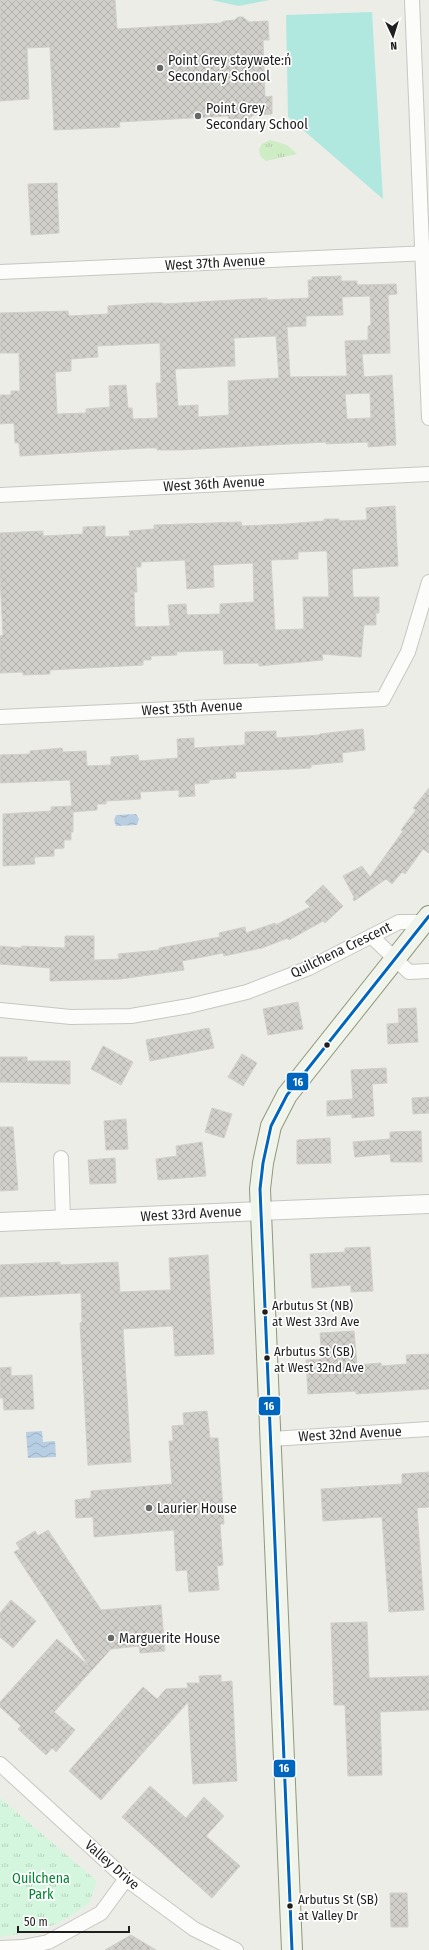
<svg xmlns="http://www.w3.org/2000/svg" width="429" height="1950" viewBox="0 0 429 1950" font-family="'Fira Sans Condensed',sans-serif">
<style>
.grass{fill:url(#grass-tufts)}
.park{fill:url(#park-tufts)}
.pitch{fill:#b0e8e0}
.water{fill:url(#water-waves)}
.building{fill:url(#building-cross-hatch);stroke:#d1cfc8;fill-rule:evenodd}
.lines{fill:none;stroke-linecap:round;stroke-linejoin:round}
.minor-casing{stroke:#c6c6c3;stroke-width:16}
.tertiary-casing{stroke:#c6c6c3;stroke-width:20}
.secondary-casing{stroke:#8f987e;stroke-width:22}
.minor{stroke:#fcfcfb;stroke-width:14}
.tertiary{stroke:#fcfcfb;stroke-width:18}
.secondary{stroke:#f0f4ea;stroke-width:20}
.bus-1-casing{stroke:#fff;stroke-width:6}
.bus-1{stroke:#0065bd;stroke-width:3}
.poi-dot{fill:#676765;stroke:#fff;stroke-width:1.5}
.bus-dot{fill:#1f1f1f;stroke:#fff;stroke-width:1.5}
.labels{text-anchor:middle;dominant-baseline:central;stroke-width:3.5;stroke-linejoin:round;paint-order:stroke}
.bus-label{font-size:13px;fill:#1f1f1f;stroke:#fff;text-anchor:start}
.poi-label{font-size:14px;fill:#1f1f1f;stroke:#fff;text-anchor:start}
.street-label{font-size:14px;fill:#1f1f1f;stroke:#fff}
.park-label{font-size:14px;fill:#058435;stroke:#fff}
.line-badge{stroke:#fff;stroke-width:1.5}
.badge-label{font-size:11px;text-anchor:middle;font-weight:bold;fill:#fff}
</style>
<defs>
<pattern id="grass-tufts" width="24" height="20" patternUnits="userSpaceOnUse"><rect width="24" height="20" fill="#ceedc4"/><path d="M3 7l-1-3M5 7V3M7 7l1-3M15 17l-1-3M17 17v-4M19 17l1-3" fill="none" stroke="#b0cba8"/></pattern>
<pattern id="park-tufts" width="24" height="20" patternUnits="userSpaceOnUse"><rect width="24" height="20" fill="#d4f6de"/><path d="M3 7l-1-3M5 7V3M7 7l1-3M15 17l-1-3M17 17v-4M19 17l1-3" fill="none" stroke="#b6d2be"/></pattern>
<pattern id="water-waves" width="16" height="10" patternUnits="userSpaceOnUse"><rect width="16" height="10" fill="#b8cee2"/><path d="M0 5q4-4 8 0t8 0" fill="none" stroke="#9eb0c1"/></pattern>
<pattern id="building-cross-hatch" width="8" height="8" patternUnits="userSpaceOnUse"><rect width="8" height="8" fill="#d0cfca"/><path d="M0 0l8 8M0 8l8-8" fill="none" stroke="#b2b1ad"/></pattern>
</defs>
<rect width="100%" height="100%" fill="#edede7"/>
<path class="grass" d="M270,140L287,145L297,154L266,161L261,157L259,150L262,144Z"/>
<path class="park" d="M0,1798L97,1881L89,1903L69,1917L56,1924L32,1932L0,1937Z"/>
<path class="pitch" d="M211,0H270L239,6Z
M372,12L383,199L288,117L286,15Z"/>
<path class="water" d="M136,814L139,819L137,825L116,826L114,820L116,815Z
M42,1431L43,1442L55,1441L56,1457L28,1458L26,1432Z"/>
<path class="building" d="M0,0H115L117,29L220,23L224,21L235,20L238,17H243L249,22L268,21L269,40H263L265,97L272,96V114L253,115L245,123L240,119H229L228,116L119,122L120,127L54,130L50,47L27,48L29,99L0,101Z
M57,183L59,233L31,235L28,184Z
M341,276V281H357V285L396,284L397,294L388,295L390,353L362,354L364,377L392,375L396,445L368,447V442L326,444V442L181,450H157V448H146L20,456L19,443H15L14,423L0,424V395H11V391H20L19,353H0V313L68,311L69,316L108,314V306L149,303H163V304L267,298V300L309,298L308,280H312V277ZM370,296L371,325L368,326V340L345,341L347,376L290,377L287,327L306,326V316L343,315L342,297ZM276,336L279,378L228,381L229,415L198,417V405L178,406L175,369L235,366L234,338ZM160,343L161,383H156L158,418L133,419L132,408H128L126,385L109,386L110,407L86,409V413L57,414L55,372L71,371V359L98,357L97,346ZM370,393L371,418L347,419L345,394Z
M395,506L398,566L352,569L353,597H379V613H376V625H364L361,657L322,654L323,660L259,666V663L224,664L223,650L176,652L177,655L151,656V660H143V665L50,670V674L23,675V672L0,673V636L3,635L0,577V533L43,531V536L83,534V527L105,526V537L130,536L129,531L154,529V525L241,522L242,526L286,524L324,521V519H339V521L367,520L366,508ZM322,551H327L329,597H303L304,629L275,630L271,560L298,559V552ZM185,560L187,589L214,587L213,565L253,563L254,602L220,604V614L187,615L186,604L168,605L170,626L135,627L134,592H137L136,567H141V562Z
M363,729L365,750L342,753L343,762L311,765V768L235,772L236,778L209,780V783L194,784L195,796L179,797V790L140,792L141,799L106,801V804H97V810L73,812V832H71V840H64V848L54,849V856L34,857L35,864L3,866V814L51,811V807L72,806L70,780L0,783V755L30,754V751L62,748L63,752L86,751L87,766L111,765V757L138,755L139,761L178,758L177,739L194,738V748L245,745V732L276,731V738L320,735V734Z
M429,788V853L423,849L405,874L402,872L392,884L386,879L354,901L353,899L354,897L343,876L362,866L370,877L403,831L401,830L416,810L413,808Z
M323,885L343,906L325,923L323,921L289,940L288,938L262,948L224,956L223,953L182,961L184,970L121,979L50,981V968L0,964V946L21,948L22,946L65,948V936H94V960L119,959L118,954L159,950V948L220,937L219,933L245,927L246,933L275,923L276,925L310,907L305,902Z
M298,1002L303,1029L268,1035L263,1009Z
M416,1008L418,1042L388,1044L387,1024L399,1023L398,1009Z
M209,1028L214,1048L150,1061L146,1040Z
M103,1046L133,1062L121,1085L91,1069Z
M242,1054L257,1063L243,1086L228,1077Z
M0,1057H27V1061H70V1084L0,1082Z
M386,1068L387,1083L372,1084L374,1116L352,1118V1114L327,1116V1101L353,1099L351,1070Z
M429,1097V1113L413,1114L412,1098Z
M212,1108L232,1114L224,1138L205,1132Z
M126,1119L128,1149L106,1150L104,1121Z
M0,1127H13L18,1190L0,1191Z
M421,1131L422,1162H391L390,1154L355,1157L353,1142L390,1139V1132Z
M330,1138L331,1163L297,1164V1140Z
M202,1142L206,1176L158,1180L156,1159L177,1156L176,1146Z
M115,1158L116,1183L90,1184L88,1160Z
M370,1247L373,1291L351,1292V1285L312,1288L310,1254L345,1252V1248Z
M208,1255L214,1354L175,1356L173,1326L123,1329L131,1462L88,1465L80,1323L82,1322L81,1293L0,1297V1265L60,1262V1265L118,1262L120,1292L171,1290L169,1258Z
M354,1331L357,1365L381,1363V1366L407,1364L406,1355L429,1354V1389L356,1394V1391L308,1394L306,1360L322,1359L320,1333Z
M11,1367V1376L32,1375L34,1409L4,1410L3,1398H0V1368Z
M207,1411L210,1438H218L224,1524H220L223,1565L217,1566L219,1590L189,1592L187,1570L176,1571L174,1530L94,1537L93,1517L76,1518L75,1500L91,1498V1491L172,1484L169,1441H173L172,1426L184,1425L183,1413Z
M429,1472V1507L417,1508L424,1610L389,1612L382,1517L323,1521L321,1489L402,1484V1474Z
M48,1530L101,1610L161,1605L165,1651L140,1653L139,1646L111,1649L54,1712L75,1730L56,1752L52,1748L46,1755L18,1729L21,1726L0,1707V1702L57,1639L88,1665L14,1552L20,1549L16,1543L35,1531L38,1536Z
M11,1600L36,1621L13,1648L0,1637V1613Z
M367,1622L369,1678L429,1676V1710L380,1712L382,1775L348,1776L345,1705H334L331,1623Z
M221,1675V1682L232,1681L237,1781L193,1784L188,1702L101,1800L69,1771L143,1687L157,1699L166,1689L188,1688L187,1683H200L199,1676Z
M150,1786L186,1818L204,1797L224,1816L206,1836L240,1866L212,1898L122,1817Z
M390,1893H407L408,1927H391Z
M131,1935L156,1950H105Z"/>
<g class="lines">
<defs>
<path id="minor" d="M412,0L429,418
M0,272L429,253
M0,495L429,474
M0,717L383,699L408,652L429,582
M371,936L409,972L429,971
M0,1010L71,1017L131,1016L189,1006L247,992L309,968L399,922H424
M61,1158L63,1220
M271,1439L429,1429
M0,1764L126,1879L194,1929L236,1950
M0,1948L23,1947L48,1942L101,1913L126,1879"/>
<path id="tertiary" d="M0,1222L429,1204"/>
<path id="secondary" d="M292,1950L260,1189L263,1163L271,1126L287,1095L429,916"/>
</defs>
<use href="#minor" class="minor-casing"/>
<use href="#tertiary" class="tertiary-casing"/>
<use href="#secondary" class="secondary-casing"/>
<use href="#minor" class="minor"/>
<use href="#tertiary" class="tertiary"/>
<use href="#secondary" class="secondary"/>
<defs>
<path id="bus-1" d="M292,1950L260,1189L263,1163L271,1126L287,1095L429,916"/>
</defs>
<use href="#bus-1" class="bus-1-casing"/>
<use href="#bus-1" class="bus-1"/>
</g>
<g class="poi-dot">
<circle cx="160" cy="68" r="4"/>
<circle cx="198" cy="116" r="4"/>
<circle cx="149" cy="1508" r="4"/>
<circle cx="111" cy="1638" r="4"/>
</g>
<g class="bus-dot">
<circle cx="327" cy="1045" r="3.5"/>
<circle cx="265" cy="1312" r="3.5"/>
<circle cx="267" cy="1358" r="3.5"/>
<circle cx="290" cy="1906" r="3.5"/>
</g>
<g class="labels">
<g class="bus-label">
<text x="272" y="1305">Arbutus St (NB)<tspan x="272" dy="16">at West 33rd Ave</tspan></text>
<text x="274" y="1351">Arbutus St (SB)<tspan x="274" dy="16">at West 32nd Ave</tspan></text>
<text x="298" y="1899">Arbutus St (SB)<tspan x="298" dy="16">at Valley Dr</tspan></text>
</g>
<g class="poi-label">
<text x="168" y="60">Point Grey stəywəte:n̓<tspan x="168" dy="16">Secondary School</tspan></text>
<text x="206" y="108">Point Grey<tspan x="206" dy="16">Secondary School</tspan></text>
<text x="157" y="1508">Laurier House</text>
<text x="119" y="1638">Marguerite House</text>
</g>
<g class="street-label">
<text transform="translate(215 263) rotate(-3)">West 37th Avenue</text>
<text transform="translate(214 484) rotate(-3)">West 36th Avenue</text>
<text transform="translate(192 708) rotate(-3)">West 35th Avenue</text>
<text transform="translate(341 950) rotate(-26)">Quilchena Crescent</text>
<text transform="translate(191 1214) rotate(-3)">West 33rd Avenue</text>
<text transform="translate(350 1434) rotate(-3)">West 32nd Avenue</text>
<text transform="translate(112 1865) rotate(41)">Valley Drive</text>
</g>
<g class="park-label">
<text x="41" y="1878">Quilchena<tspan x="41" dy="16">Park</tspan></text>
</g>
</g>
<g class="line-badge">
<rect x="286" y="1072" width="23" height="19" rx="4" fill="#0065bd"/>
<rect x="258" y="1396" width="23" height="20" rx="4" fill="#0065bd"/>
<rect x="273" y="1759" width="23" height="19" rx="4" fill="#0065bd"/>
</g>
<g class="badge-label">
<text x="298" y="1086">16</text>
<text x="269" y="1410">16</text>
<text x="284" y="1772">16</text>
</g>
<g transform="translate(393 36) rotate(176)" stroke="#ffffff" stroke-width="3" paint-order="stroke">
<path d="M0-3L7 15L0 10L-7 15Z" fill="#1f1f1f"/>
<text y="-6" font-size="11" font-weight="bold" text-anchor="middle" fill="#1f1f1f">N</text>
</g>
<path d="M18 1926v6h111v-6" fill="none" stroke="#1f1f1f" stroke-width="2"/>
<text x="24" y="1926" font-size="12" fill="#1f1f1f" stroke="#ffffff" stroke-width="3" paint-order="stroke">50 m</text>
</svg>
